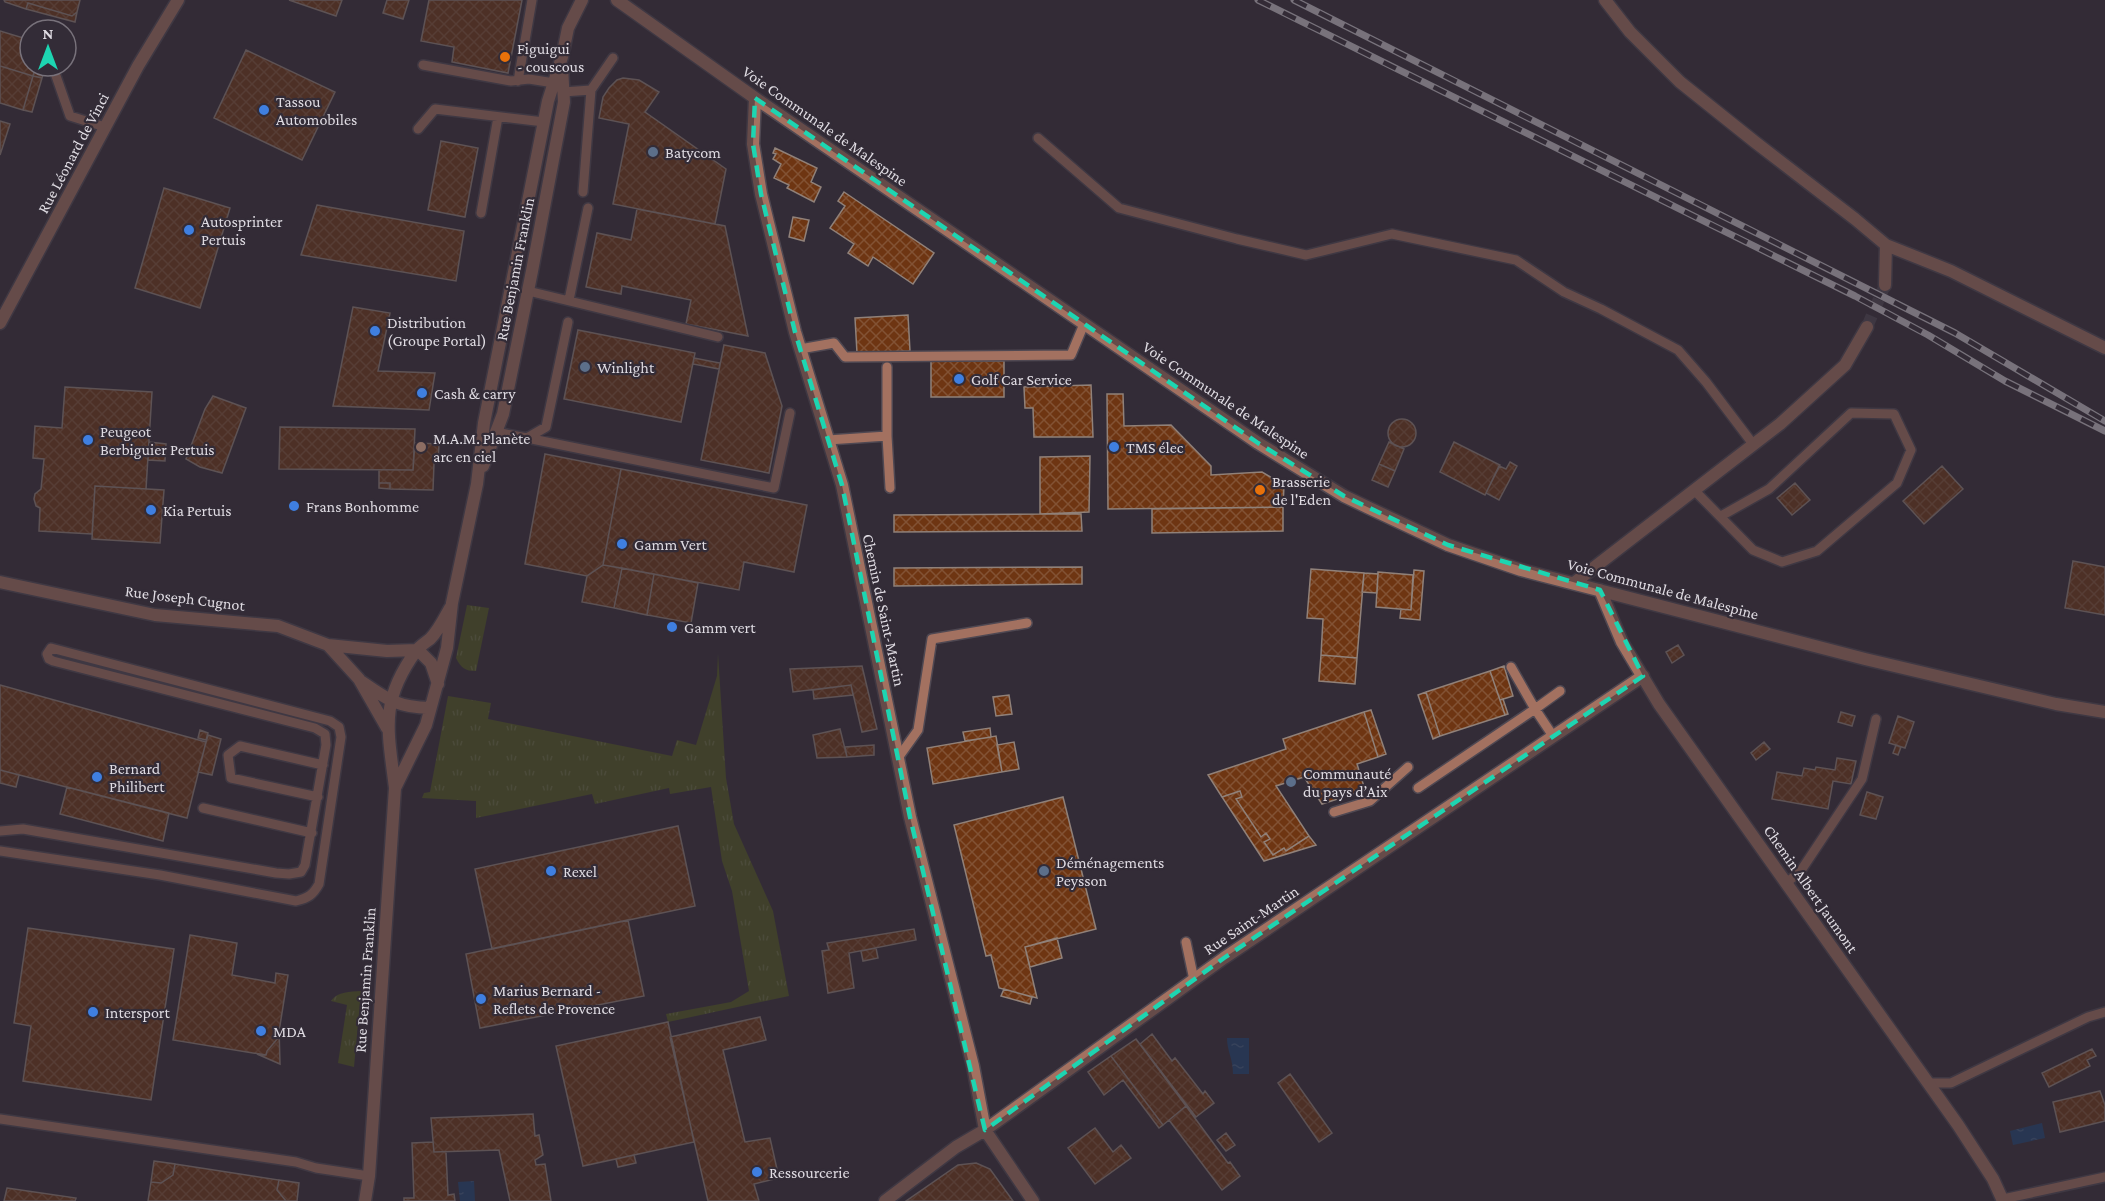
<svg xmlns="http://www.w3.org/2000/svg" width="2105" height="1201" viewBox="0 0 2105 1201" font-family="'Crimson Pro',serif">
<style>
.grass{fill:url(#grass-tufts)}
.water{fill:url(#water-ripples)}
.building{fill:url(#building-cross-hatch);stroke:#908179;stroke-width:1.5}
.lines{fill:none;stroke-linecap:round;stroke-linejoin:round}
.minor-tunnel{stroke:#4d4651;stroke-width:12;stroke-dasharray:12 6;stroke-linecap:butt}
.service-casing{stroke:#4f4852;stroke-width:12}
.minor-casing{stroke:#4f4852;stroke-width:15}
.service{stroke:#a37160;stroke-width:9}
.minor{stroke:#a37160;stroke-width:12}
.rail-casing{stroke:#ccc8cf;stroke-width:7}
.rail{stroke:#332c37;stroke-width:4.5;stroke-dasharray:14;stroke-linecap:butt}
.marked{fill:none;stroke:#1dd5b1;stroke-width:4.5;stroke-dasharray:12 8;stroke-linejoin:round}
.food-dot{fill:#e8710a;stroke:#332c37;stroke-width:2}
.shop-dot{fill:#3f7fe0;stroke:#332c37;stroke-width:2}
.service-dot{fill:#5c6f8a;stroke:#332c37;stroke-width:2}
.education-dot{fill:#8d6e63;stroke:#332c37;stroke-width:2}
.labels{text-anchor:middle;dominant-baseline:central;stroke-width:4.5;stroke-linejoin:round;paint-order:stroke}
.poi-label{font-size:16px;fill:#dfdbe2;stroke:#332c37;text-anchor:start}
.street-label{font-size:16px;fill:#dfdbe2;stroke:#332c37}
</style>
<defs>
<pattern id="grass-tufts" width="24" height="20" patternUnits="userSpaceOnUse" patternTransform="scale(1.5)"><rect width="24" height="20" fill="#50591d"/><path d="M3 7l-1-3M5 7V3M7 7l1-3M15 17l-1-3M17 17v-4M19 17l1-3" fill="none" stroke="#69703e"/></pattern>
<pattern id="water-ripples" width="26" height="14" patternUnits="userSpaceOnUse" patternTransform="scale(1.5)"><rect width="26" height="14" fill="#1c4373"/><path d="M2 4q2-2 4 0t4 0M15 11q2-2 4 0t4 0" fill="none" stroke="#3d5e87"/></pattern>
<pattern id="building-cross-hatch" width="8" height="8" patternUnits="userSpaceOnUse" patternTransform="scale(1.5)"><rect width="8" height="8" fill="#6e3512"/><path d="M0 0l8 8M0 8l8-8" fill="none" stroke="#825234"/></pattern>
</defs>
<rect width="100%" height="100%" fill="#332c37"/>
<path class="grass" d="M467,605L489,608L476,671C465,671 461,668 456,658Z
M718,654L726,778L734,824L773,911L789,996L668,1022L666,1014L731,1002L749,991L732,891L722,861L711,787L670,794L669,788L595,804L592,794L476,818V801L422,798L424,793L430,792L448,696L491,703L488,719L672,756L677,740L696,745L717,676Z
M361,991L354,1067L338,1063L347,1005L331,1001C338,991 350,992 361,991Z"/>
<path class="water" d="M1227,1038H1249V1074H1233C1233,1058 1227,1051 1227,1038Z
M2042,1123L2045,1138L2013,1145L2010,1131Z
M474,1181L475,1201H460L458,1182Z"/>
<path class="building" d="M4,0H80L77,12L72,16L28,3L26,9L5,2Z
M289,0H342L336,16Z
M387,0H409L403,19L383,13Z
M429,0H522L508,73L452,62L454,47L421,41Z
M28,3L72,16L77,12L75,22L26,9Z
M0,31L30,40V66H36L33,76L0,66Z
M246,50L335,92L302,160L214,118Z
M0,66L33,76L23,110L0,103Z
M36,66H45L42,78L33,76Z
M33,76L42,78L32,112L23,110Z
M623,78L639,80L659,92L645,112L726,169L715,224L613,204L629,124L599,118L603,97L609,88L617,80Z
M0,121L10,124L0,155Z
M441,141L478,148L465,217L428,210Z
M775,148L817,168L811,182L821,187L814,202L787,188L789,185L774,178L781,164L773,159L776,154L773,153Z
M164,188L230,208L200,308L135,288Z
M844,192L934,253L913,284L873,257L868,266L848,253L854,244L830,228L845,206L838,201Z
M317,205L464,231L456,281L301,255Z
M637,209L725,226L748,336L686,324L691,300L622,286L621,294L586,287L597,233L631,240Z
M793,217L809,220L804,241L789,237Z
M353,307L390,313L378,371L435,373L429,410L333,406Z
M908,315L910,351L857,353L855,318Z
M578,330L695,353L681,422L564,399Z
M724,345L765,353L782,406L769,473L701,460Z
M694,358L720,363L719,369L693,364Z
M931,361H1004V397H931Z
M1091,385L1093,437H1034L1033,408H1025L1024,387Z
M65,387L152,392L146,489L95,486L92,534L39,531L40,508L36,506L34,499L35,494L41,489L44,459L33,458L35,426L62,428Z
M1107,394H1123L1124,426L1171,425L1211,466V475L1262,472L1284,485L1283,507L1108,509Z
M213,396L246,408L222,473L200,467L186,459L205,409Z
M1388 433a14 14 0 1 1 28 0a14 14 0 1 1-28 0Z
M280,427L415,429L413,470L279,469Z
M149,442L166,444L165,461L148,460Z
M1389,442L1404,449L1395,471L1379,464Z
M1454,442L1500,465L1485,495L1440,472Z
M415,443L439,444L438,463H434L433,490L390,489V483H379V470H413Z
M545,454L621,469L603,565L587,576L525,564Z
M1090,456L1089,512L1040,514V457Z
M1510,462L1517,466L1499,500L1486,493L1499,466L1506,469Z
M1379,464L1395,471L1388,487L1372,480Z
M1942,466L1963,489L1924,524L1903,501Z
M621,469L807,505L794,572L744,562L739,590L603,565Z
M379,483H390V489L379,488Z
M1795,483L1810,500L1792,515L1777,498Z
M95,486L164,490L160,543L92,539Z
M1283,507V531L1152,533V509Z
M1040,514H1081L1082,531L894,532V515Z
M2073,561L2105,567V615L2065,608Z
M603,565L622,568L614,608L582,602L587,576Z
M1082,567V584L894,586V568Z
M622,568L654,574L647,615L614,608Z
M1311,569L1364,573L1357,658L1321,655L1323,619L1307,618Z
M1414,570L1424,571L1420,620L1400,618L1401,609L1411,610Z
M1378,572L1413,575L1411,610L1376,607Z
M1364,573L1378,574L1377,593L1362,592Z
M654,574L698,583L691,623L647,615Z
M1678,645L1684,655L1672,663L1666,652Z
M1321,655L1357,658L1355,684L1319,681Z
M862,666L877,729L862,732L851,685L793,692L790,669Z
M1504,666L1513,696L1500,700L1490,671Z
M1490,671L1505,715L1440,736L1426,692Z
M0,685L206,742L187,818L0,770Z
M851,685L853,695L814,699L813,690Z
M1426,692L1440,736L1433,739L1418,695Z
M1009,695L1012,714L996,716L993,697Z
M1503,699L1508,714L1505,715L1500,700Z
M1371,710L1386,754L1378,757L1364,712Z
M1364,712L1378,757L1357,764L1365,790L1322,804L1304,777L1276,786L1309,836L1286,851L1284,848L1273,855L1264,842L1270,839L1266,833L1261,837L1236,799L1242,797L1240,791L1222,797L1208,775L1286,749L1283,739Z
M1841,712L1855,716L1852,726L1838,722Z
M1898,716L1914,722L1905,748L1889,743Z
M990,728L991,737L965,741L963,732Z
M840,729L847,757L817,758L813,735Z
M200,730L208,733L206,740L198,738Z
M208,735L221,739L212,775L198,772Z
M996,736L1002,772L933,784L927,748Z
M1014,742L1019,769L1002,772L997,745Z
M1764,742L1770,749L1756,760L1751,753Z
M874,745V755L847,757L845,747Z
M1896,745L1901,747L1898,755L1893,753Z
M1837,758L1856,761L1851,784L1833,781L1828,809L1772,799L1777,772L1802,776L1804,768L1815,770L1816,767L1835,770Z
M0,770L19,775L16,787L0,783Z
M67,787L169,813L163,841L60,814Z
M1240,791L1242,797L1236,799L1261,837L1266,833L1270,839L1264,842L1273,855L1284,848L1286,851L1309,836L1316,845L1264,861L1222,797Z
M1867,792L1883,797L1876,819L1860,815Z
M1063,797L1096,929L1025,947L1037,998L999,988L991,955L986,956L954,825Z
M678,826L695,906L492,949L475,869Z
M628,920L644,996L480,1028L466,954Z
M28,928L174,949L151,1100L23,1081L31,1026L14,1023Z
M914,929L916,940L849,953L854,988L828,993L822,951L829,950L827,943Z
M190,935L237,943L232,975L275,983L276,973L288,975L278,1038L267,1051L266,1055L173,1040Z
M1057,938L1062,958L1030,967L1025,947Z
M876,948L878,958L863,961L861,951Z
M1004,989L1032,997L1030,1004L1001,996Z
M760,1017L766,1040L723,1050L745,1142L770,1138L779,1178L754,1184L759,1201H708L670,1037Z
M668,1022L694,1142L583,1166L556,1046Z
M279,1028L280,1064L257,1054L266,1055L267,1051L278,1038Z
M1152,1034L1172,1061L1175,1058L1203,1094L1205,1091L1214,1103L1196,1117L1140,1044Z
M1136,1039L1186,1106L1163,1125L1111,1056Z
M2092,1049L2096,1056L2087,1060L2090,1066L2049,1087L2042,1073Z
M1111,1056L1163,1125L1159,1128L1123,1080L1104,1095L1088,1072Z
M1290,1074L1332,1133L1319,1142L1278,1083Z
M2100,1091L2105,1105V1121L2060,1132L2053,1102Z
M1186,1106L1228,1163L1230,1162L1240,1176L1222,1190L1169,1120Z
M533,1114L535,1136L539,1135L543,1155L535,1160L536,1165L545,1164L551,1201H510L499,1150L434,1152L431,1118Z
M1095,1128L1113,1152L1121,1145L1131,1158L1095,1184L1068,1148Z
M1226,1133L1235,1145L1226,1151L1217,1140Z
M433,1142L434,1152H446L448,1195L454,1194L455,1201H404V1198H414L412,1143Z
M634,1155L636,1163L618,1167L616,1159Z
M154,1161L175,1164L173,1175L161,1183L151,1182Z
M976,1163L990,1169L1013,1201H906L958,1165Z
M175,1164L279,1180L277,1190L286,1201H148L151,1182L161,1183L173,1175Z
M279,1180L299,1183L297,1201H286L277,1190Z
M7,1188L76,1198L75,1201H4Z"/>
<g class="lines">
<path class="minor-tunnel" d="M1867,327L1885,285"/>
<defs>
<path id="service" d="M423,65L511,81L529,79L554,83
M55,73L70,116L105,127
M518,81L532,0
M563,92L591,90L613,58
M418,129L435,109L544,122
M1038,138L1119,208L1237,239L1306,255L1392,234L1516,260L1564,292L1601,309L1678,350L1706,382L1753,444
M583,192L591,90
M481,213L498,117
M528,291L718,337
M569,300L588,208
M800,349L834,343L845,357L1071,355L1084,324
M496,432L527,438L546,427L568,322
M887,436L890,488
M527,438L774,488L790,413
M828,440L887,436V367
M1694,490L1753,550L1782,562L1817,551L1897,483L1911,450L1894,414L1851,413L1769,489L1721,516
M1553,736L1535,709L1560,691
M898,758L918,730L932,639L1027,623
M1418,788L1535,709L1511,667
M318,797L231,778L228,755L240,746L323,765
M203,808L312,833
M1334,812L1370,801L1408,767
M0,831L23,829L276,873L289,874L301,872L305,865L326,745L325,734L315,728L53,661L49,659L47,654L51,648L330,721L339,727L341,737L319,884C313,895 308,898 296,901L160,875L0,851
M1786,883L1800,872L1862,779L1876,719
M1186,942L1194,980
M1928,1083H1951L2088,1017L2105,1012
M0,1119L296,1162L316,1168L369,1176
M2003,1199L2105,1177"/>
<path id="minor" d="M617,0L755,98L1258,443L1344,496L1367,507L1448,545L1521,570L1865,659L2056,704L2105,712
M1605,0L1630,32L1680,82L1755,142L1855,219L1886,245L1951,271L2105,348
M755,98L753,144L761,194L795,332L842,485L910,817L973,1066L985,1130L1033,1201
M1885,285L1886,245
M0,323L138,66L178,0
M483,466L503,414L532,271L564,102L562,67
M0,582L155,615L278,626L328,645L387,651L418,650L431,663L438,684
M1574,583L1780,424L1845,365L1867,327
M1600,590L1622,642L1659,704L1958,1125L1993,1179L2003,1201
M328,645L359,679L387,728
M362,682C388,700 397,707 430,708
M395,788L426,725L447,648L452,603L477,484L484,423L548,101L562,57L568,28L582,0
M365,1201L369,1176L395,788C388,730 379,702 416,651C420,646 425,643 430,639C439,630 444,619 450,608
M885,1201L956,1147L985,1130L1224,958L1643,676"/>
</defs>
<use href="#service" class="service-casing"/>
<use href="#minor" class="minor-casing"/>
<use href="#service" class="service"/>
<use href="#minor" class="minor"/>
<defs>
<path id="rail" d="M1258,0L1855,296L1928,335L2005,381L2105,431
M1294,0L1955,333L2105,421"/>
</defs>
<use href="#rail" class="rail-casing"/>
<use href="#rail" class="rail"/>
</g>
<path d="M0 0H2105V1201H0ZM755,98L1258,443L1344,496L1448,545L1600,590L1643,676L1224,958L985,1130L910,817L842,485L795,332L761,194L753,144Z" fill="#332c37" fill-opacity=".55" fill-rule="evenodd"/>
<path class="marked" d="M755,98L1258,443L1344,496L1448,545L1600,590L1643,676L1224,958L985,1130L910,817L842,485L795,332L761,194L753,144Z"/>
<g class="food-dot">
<circle cx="505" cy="57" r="6"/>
<circle cx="1260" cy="490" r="6"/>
</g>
<g class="shop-dot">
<circle cx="264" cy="110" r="6"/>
<circle cx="189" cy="230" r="6"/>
<circle cx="375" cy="331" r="6"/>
<circle cx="959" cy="379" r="6"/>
<circle cx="422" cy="393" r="6"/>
<circle cx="88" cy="440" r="6"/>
<circle cx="1114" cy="447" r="6"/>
<circle cx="294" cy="506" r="6"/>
<circle cx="151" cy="510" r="6"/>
<circle cx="622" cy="544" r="6"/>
<circle cx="672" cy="627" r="6"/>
<circle cx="97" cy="777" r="6"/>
<circle cx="551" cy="871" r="6"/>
<circle cx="481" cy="999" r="6"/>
<circle cx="93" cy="1012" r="6"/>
<circle cx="261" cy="1031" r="6"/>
<circle cx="757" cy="1172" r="6"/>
</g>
<g class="service-dot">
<circle cx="653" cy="152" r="6"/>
<circle cx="585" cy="367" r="6"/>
<circle cx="1291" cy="782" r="6"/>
<circle cx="1044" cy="871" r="6"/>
</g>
<circle class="education-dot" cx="421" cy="447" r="6"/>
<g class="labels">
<g class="poi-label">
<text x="517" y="48">Figuigui<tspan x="517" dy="18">- couscous</tspan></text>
<text x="276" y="101">Tassou<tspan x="276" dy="18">Automobiles</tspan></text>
<text x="665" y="152">Batycom</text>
<text x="201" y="221">Autosprinter<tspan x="201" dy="18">Pertuis</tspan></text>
<text x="387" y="322">Distribution<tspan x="387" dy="18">(Groupe Portal)</tspan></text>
<text x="597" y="367">Winlight</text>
<text x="971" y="379">Golf Car Service</text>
<text x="434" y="393">Cash &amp; carry</text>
<text x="100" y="431">Peugeot<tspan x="100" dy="18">Berbiguier Pertuis</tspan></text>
<text x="433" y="438">M.A.M. Planète<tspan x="433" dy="18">arc en ciel</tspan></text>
<text x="1126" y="447">TMS élec</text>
<text x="1272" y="481">Brasserie<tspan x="1272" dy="18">de l'Eden</tspan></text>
<text x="306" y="506">Frans Bonhomme</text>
<text x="163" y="510">Kia Pertuis</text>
<text x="634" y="544">Gamm Vert</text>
<text x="684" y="627">Gamm vert</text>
<text x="109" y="768">Bernard<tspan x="109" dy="18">Philibert</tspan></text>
<text x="1303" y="773">Communauté<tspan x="1303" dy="18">du pays d’Aix</tspan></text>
<text x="1056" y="862">Déménagements<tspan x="1056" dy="18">Peysson</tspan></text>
<text x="563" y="871">Rexel</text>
<text x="493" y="990">Marius Bernard -<tspan x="493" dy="18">Reflets de Provence</tspan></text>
<text x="105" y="1012">Intersport</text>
<text x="273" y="1031">MDA</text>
<text x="769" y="1172">Ressourcerie</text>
</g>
<g class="street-label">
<text transform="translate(825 126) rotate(35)">Voie Communale de Malespine</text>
<text transform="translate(73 153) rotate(-62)">Rue Léonard de Vinci</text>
<text transform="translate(515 269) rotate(-79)">Rue Benjamin Franklin</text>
<text transform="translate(1226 400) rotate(34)">Voie Communale de Malespine</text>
<text transform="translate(1663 589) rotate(15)">Voie Communale de Malespine</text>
<text transform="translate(185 598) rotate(7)">Rue Joseph Cugnot</text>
<text transform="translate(884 610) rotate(78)">Chemin de Saint-Martin</text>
<text transform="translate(1811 889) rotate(55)">Chemin Albert Jaumont</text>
<text transform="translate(1251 920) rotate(-34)">Rue Saint-Martin</text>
<text transform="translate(365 980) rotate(-86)">Rue Benjamin Franklin</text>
</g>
</g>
<g transform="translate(48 48)"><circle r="28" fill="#332c37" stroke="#78727b" stroke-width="1.5"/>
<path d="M0-4.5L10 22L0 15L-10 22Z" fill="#1dd5b1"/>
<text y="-9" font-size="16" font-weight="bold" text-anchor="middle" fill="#dfdbe2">N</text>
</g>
</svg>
